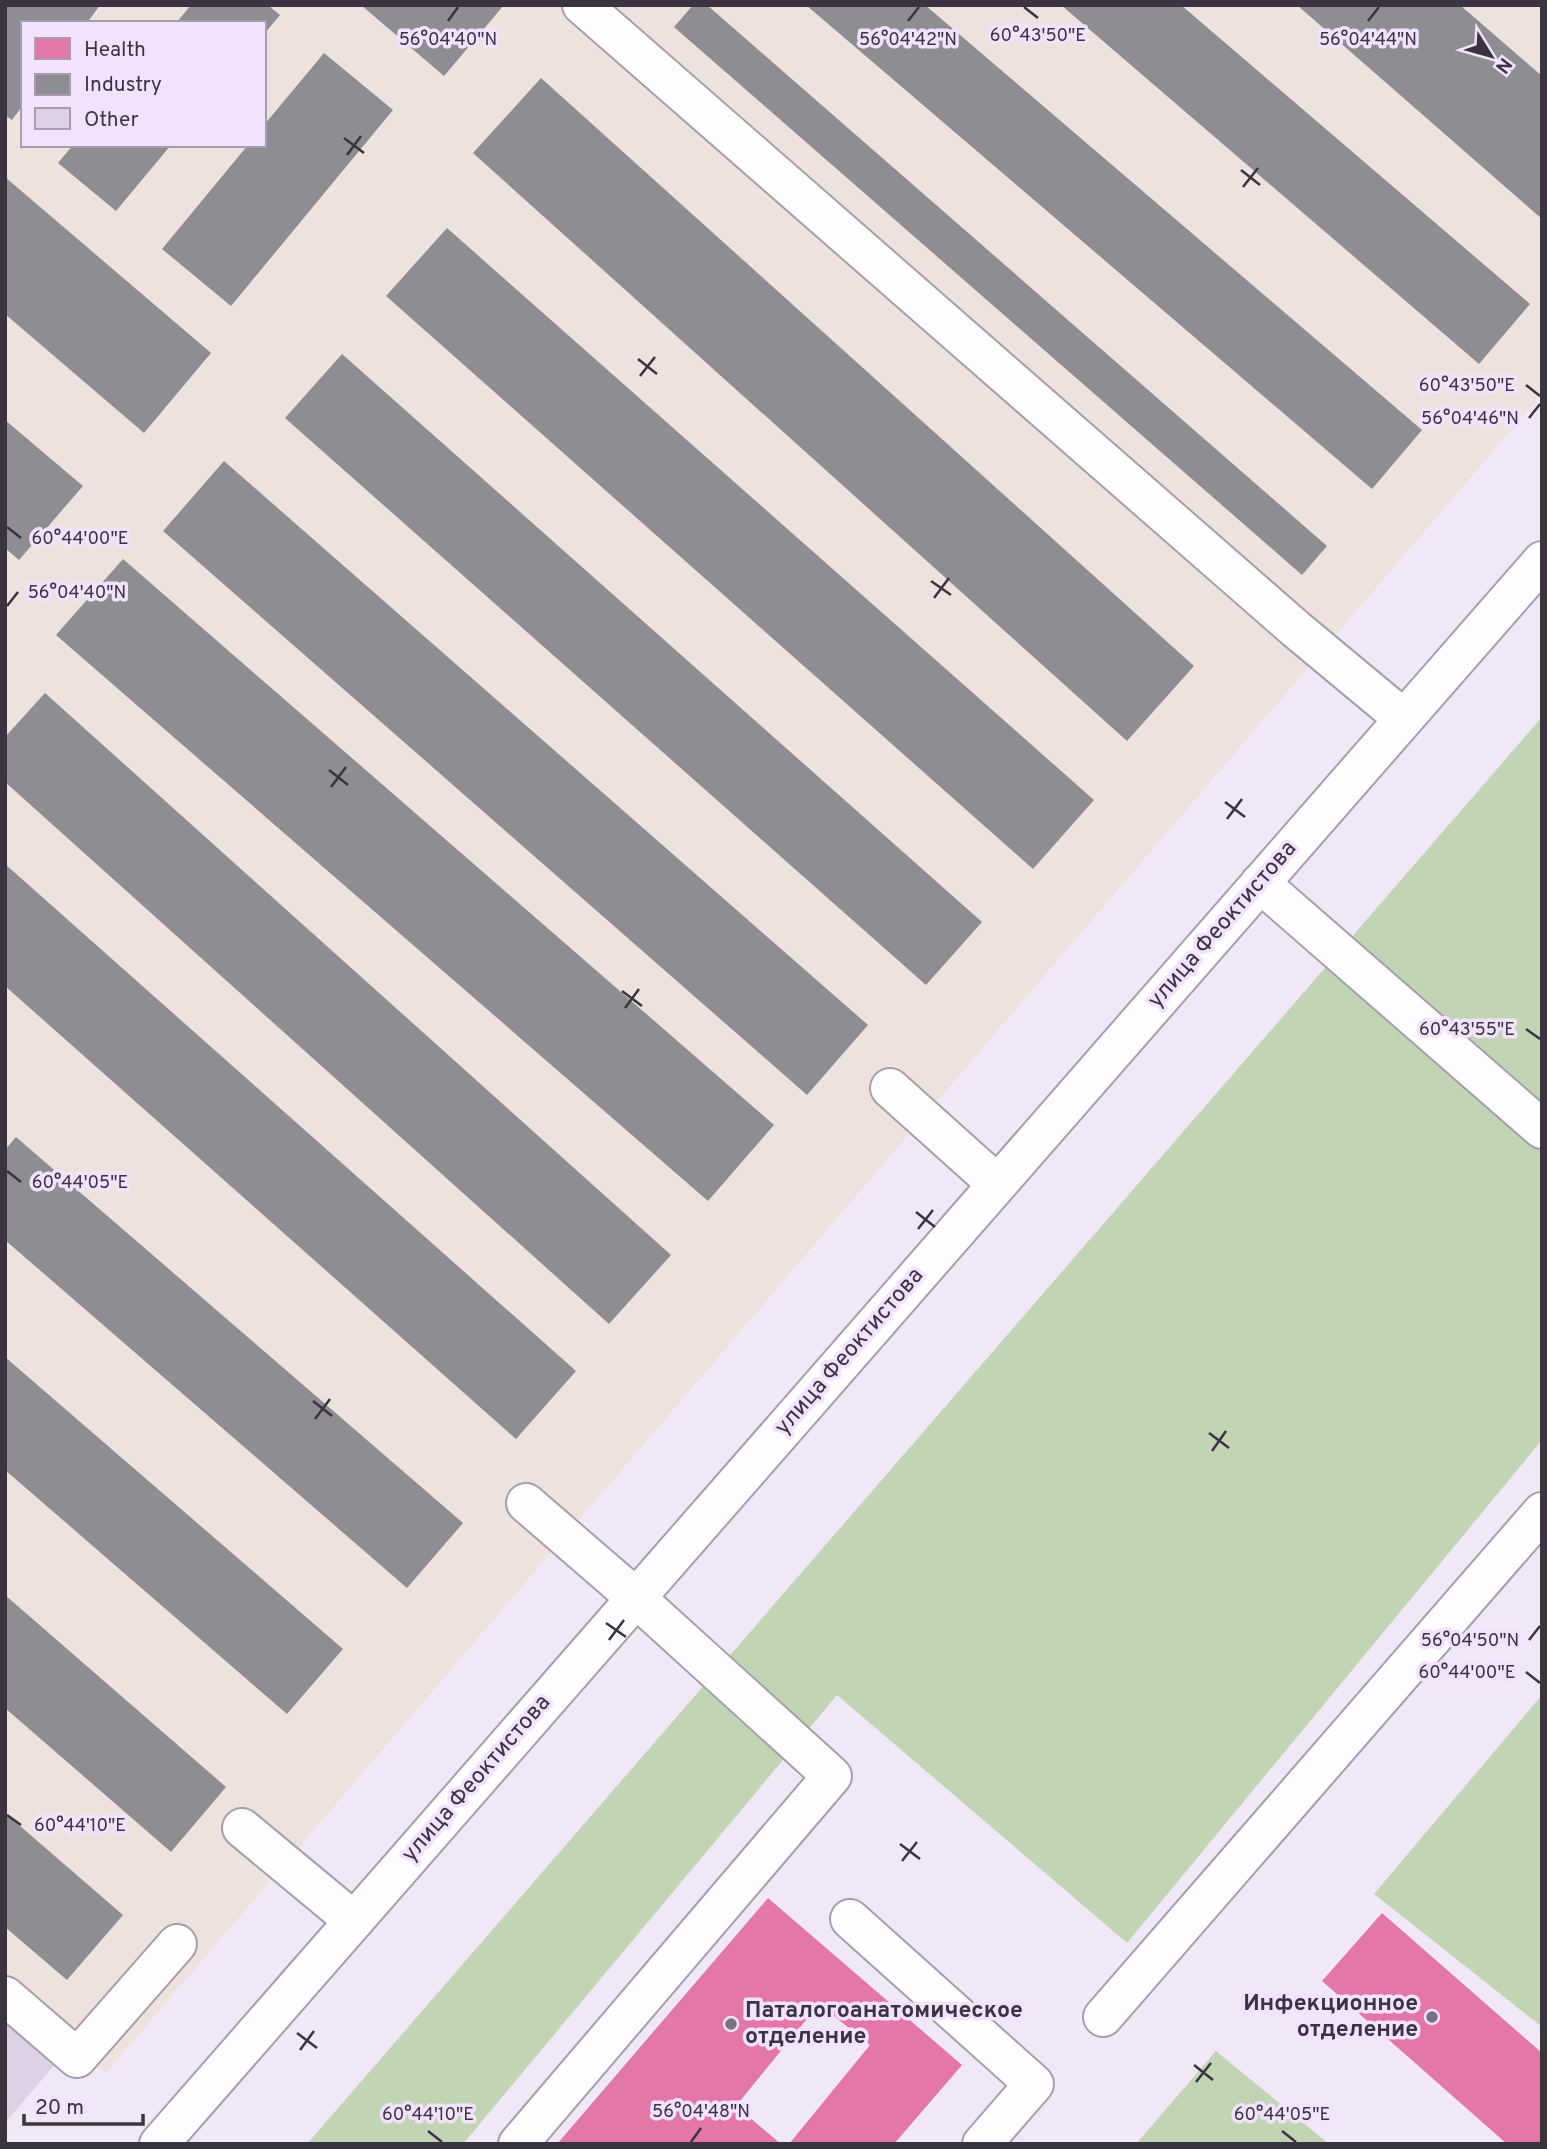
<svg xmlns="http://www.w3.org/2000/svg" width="1547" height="2149" viewBox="0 0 1547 2149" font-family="Overpass,sans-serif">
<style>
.industrial{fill:#eee2de;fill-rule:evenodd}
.green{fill:#c1d5b5}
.health{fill:#e377a8}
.industry{fill:#8d8d92}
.building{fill:#ddd1e5}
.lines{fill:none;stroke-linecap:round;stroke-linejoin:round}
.minor-casing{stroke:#a69fab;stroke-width:42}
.minor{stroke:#fdfcfe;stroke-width:38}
.ticks{fill:none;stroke:#3b3340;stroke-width:2.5}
.poi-dot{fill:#7b7280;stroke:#f2e2fd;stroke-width:2.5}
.labels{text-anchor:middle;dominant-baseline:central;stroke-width:7;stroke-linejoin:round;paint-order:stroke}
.street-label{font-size:23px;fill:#3b3340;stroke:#f2e2fd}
.poi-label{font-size:23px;font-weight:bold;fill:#3b3340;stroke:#f2e2fd;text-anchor:end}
.ticks-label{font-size:18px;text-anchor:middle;fill:#3b3340;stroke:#f2e2fd;stroke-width:7;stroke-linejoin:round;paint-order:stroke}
</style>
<rect width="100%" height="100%" fill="#f1e8f7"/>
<path class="industrial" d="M5,5H1542V394L106,2073L5,1985ZM23,23H264V145H23Z"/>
<path class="green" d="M1542,717V1440L1127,1943L837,1695L463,2144H307Z
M1542,1695V2027L1374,1894Z
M1216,2051L1329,2144H1136Z"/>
<path class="health" d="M768,1898L962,2065L894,2144H789L870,2045L819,2004L736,2106L781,2144H557Z
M1382,1913L1542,2053V2144H1507L1322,1981Z"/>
<path class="industry" d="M5,5H100L87,23H23V105L12,120L5,115Z
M191,5H268L280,15L264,34V23H176Z
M361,5H504L444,76Z
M693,5H707L1327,546L1302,575L674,27Z
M806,5H925L1422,430L1372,489Z
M1061,5H1181L1530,304L1479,364Z
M1297,5H1460L1542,76V219Z
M324,53L393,110L231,306L162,249L248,145H264V125Z
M541,78L1194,666L1127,741L473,153Z
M73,145H171L116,211L58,163Z
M5,177L211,353L144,433L5,314Z
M447,228L1094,800L1033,869L386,296Z
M342,354L982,922L926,985L285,418Z
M5,420L83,486L19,560L5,548Z
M224,461L868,1025L807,1095L163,531Z
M123,559L774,1125L708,1201L56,635Z
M45,693L671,1255L609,1324L5,782V737Z
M5,864L576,1371L516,1439L5,986Z
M16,1137L463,1523L407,1588L5,1240V1150Z
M5,1357L343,1649L287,1714L5,1470Z
M5,1595L226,1787L171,1852L5,1708Z
M5,1813L123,1915L67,1980L5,1927Z"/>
<path class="building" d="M5,2017L57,2062L5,2123Z"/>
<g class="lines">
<defs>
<path id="minor" d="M582,5L1297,630L1404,719
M1260,883L1542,1129
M890,1088L997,1184
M242,1828L354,1921
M850,1919L1034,2084L982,2144
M5,1996L77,2058L177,1944
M1103,2017L1542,1512
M159,2144L1542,561
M518,2144L832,1776L636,1598L526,1503"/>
</defs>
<use href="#minor" class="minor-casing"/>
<use href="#minor" class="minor"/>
</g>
<path class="ticks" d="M1024,7L1038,18M448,21L458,7M908,21L919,7M1368,21L1379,7M344,138L364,153M347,155L361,136M1241,170L1260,185M1243,187L1258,168M638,359L657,374M640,376L655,357M1526,385L1540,396M1529,418L1540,404M7,527L21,538M931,581L951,595M934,598L949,578M7,606L18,592M329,770L348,785M331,787L346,767M1225,802L1245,817M1227,819L1242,799M622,991L642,1006M625,1008L639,989M1526,1029L1540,1039M7,1171L21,1182M916,1212L935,1227M918,1229L933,1210M313,1401L332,1416M315,1419L330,1399M1209,1433L1229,1448M1212,1451L1226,1431M606,1623L626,1637M609,1640L624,1620M1529,1640L1540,1626M1526,1672L1540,1683M7,1815L21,1825M900,1844L920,1859M902,1861L917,1842M297,2033L317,2048M300,2050L314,2031M1194,2065L1213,2080M1196,2082L1211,2063M428,2131L442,2142M1282,2131L1296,2142M691,2142L701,2128"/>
<g class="poi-dot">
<circle cx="1432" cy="2017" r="7"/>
<circle cx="731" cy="2024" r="7"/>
</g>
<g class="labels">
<g class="street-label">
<text transform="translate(1223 925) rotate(-49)">улица Феоктистова</text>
<text transform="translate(850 1352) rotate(-49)">улица Феоктистова</text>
<text transform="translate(477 1779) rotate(-49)">улица Феоктистова</text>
</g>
<g class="poi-label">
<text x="1418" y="2004">Инфекционное<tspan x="1418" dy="26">отделение</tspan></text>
<text x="745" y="2011" text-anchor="start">Паталогоанатомическое<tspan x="745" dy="26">отделение</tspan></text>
</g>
</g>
<g class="ticks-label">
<text x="1038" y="41">60°43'50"E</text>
<text x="448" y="45">56°04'40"N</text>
<text x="908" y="45">56°04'42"N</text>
<text x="1368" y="45">56°04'44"N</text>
<text x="1467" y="391">60°43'50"E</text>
<text x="1470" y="424">56°04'46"N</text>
<text x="80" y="544">60°44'00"E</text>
<text x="77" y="598">56°04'40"N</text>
<text x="1467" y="1035">60°43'55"E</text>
<text x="80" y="1188">60°44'05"E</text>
<text x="1470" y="1646">56°04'50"N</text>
<text x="1467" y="1678">60°44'00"E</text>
<text x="80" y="1831">60°44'10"E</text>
<text x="701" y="2117">56°04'48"N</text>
<text x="428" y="2120">60°44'10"E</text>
<text x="1282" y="2120">60°44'05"E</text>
</g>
<rect width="1547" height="2149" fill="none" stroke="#3b3340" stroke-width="14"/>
<rect x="21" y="21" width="245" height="126" fill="#f2e2fd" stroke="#a99cb1" stroke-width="2"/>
<rect x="35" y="38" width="35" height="21" fill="#e377a8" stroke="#a99cb1" stroke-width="2"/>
<text x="84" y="56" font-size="21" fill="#3b3340">Health</text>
<rect x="35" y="74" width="35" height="21" fill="#8d8d92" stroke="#a99cb1" stroke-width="2"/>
<text x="84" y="91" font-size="21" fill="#3b3340">Industry</text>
<rect x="35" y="108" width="35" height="21" fill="#ddd1e5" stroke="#a99cb1" stroke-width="2"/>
<text x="84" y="126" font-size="21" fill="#3b3340">Other</text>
<g transform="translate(1491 56) rotate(127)" stroke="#f2e2fd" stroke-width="5" paint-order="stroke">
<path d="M0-5L12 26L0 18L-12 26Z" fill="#3b3340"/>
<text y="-10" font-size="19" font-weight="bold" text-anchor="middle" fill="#3b3340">N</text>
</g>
<path d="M24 2114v10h119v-10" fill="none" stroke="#3b3340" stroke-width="3.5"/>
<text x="35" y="2114" font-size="21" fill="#3b3340" stroke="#f2e2fd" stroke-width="5" paint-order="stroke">20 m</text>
</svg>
